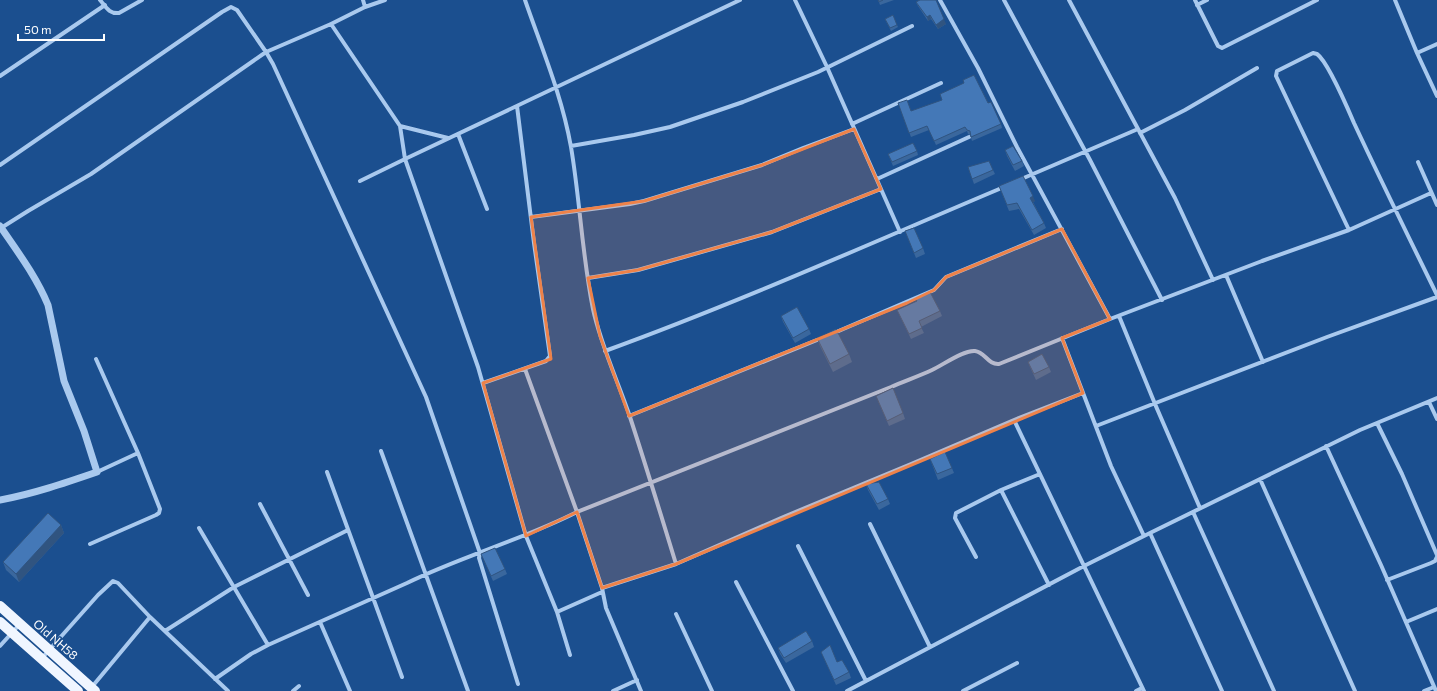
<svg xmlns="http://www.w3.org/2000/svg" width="1437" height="691" viewBox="0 0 1437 691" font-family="Commissioner,sans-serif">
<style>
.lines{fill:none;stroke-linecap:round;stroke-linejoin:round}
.minor{stroke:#a9c9ee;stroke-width:4}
.tertiary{stroke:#a9c9ee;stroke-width:7}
.primary{stroke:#f0f6ff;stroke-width:10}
.wall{fill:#3a679d}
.shaded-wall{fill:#305480}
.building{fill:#4478b7;stroke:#305480}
.marked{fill:#ee8249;fill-opacity:0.2;stroke:#ee8249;stroke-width:3;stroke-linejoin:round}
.labels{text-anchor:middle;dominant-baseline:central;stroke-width:3;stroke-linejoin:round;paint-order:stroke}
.street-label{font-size:12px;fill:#fff;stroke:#1b4f8f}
</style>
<rect width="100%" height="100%" fill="#1b4f8f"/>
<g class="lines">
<path class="minor" d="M100,0C106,7 109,14 119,13L142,0
M363,0L365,7
M525,0C542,49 562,96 571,147C580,200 582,255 593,309C601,346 618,381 630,417C646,466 661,515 676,564
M795,0L827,67L900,232
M940,0L978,68L1017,147L1110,319
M1004,0L1090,160L1162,300
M1069,0L1175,198L1213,280
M1195,0L1218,46L1222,48L1317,0
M1395,0L1417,53L1437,96
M1197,5L1207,0
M331,24L400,126L448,138
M1417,53L1437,44
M0,76L105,5
M852,124L941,83
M1140,133L1185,110L1257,68
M458,134L487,209
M571,146L634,135L670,127L743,102L818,72L912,26
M1418,162L1437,205
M0,165L222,12L231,7L237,10L266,52L273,64L426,397L480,553L479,558L518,684
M877,179L969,137
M1019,180L1138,129
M360,181L405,159L400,126
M531,217L630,204L644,201L762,165L803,148L854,129
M1,228L28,211L91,174L266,52L331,24L365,7L385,0
M1349,230L1276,76L1277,71L1313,53L1317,54C1327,61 1348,109 1354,123C1381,181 1409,238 1437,295
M1226,275L1263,362
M588,278L638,270L772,232L881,189
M1119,316L1155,404L1200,508
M834,333L934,290L946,277L1062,229
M1062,338L1111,466L1144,536
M605,351C740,302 871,243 1004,187
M525,369L577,512L602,588L606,608L641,691
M483,383L546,361L550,356L534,243L517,106
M1429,402L1437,419
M629,416L822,338
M1014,420L1144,691
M1377,423L1402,474L1437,555
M1096,426L1327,337L1437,297
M1326,446L1381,565L1436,691
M381,451L468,691
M97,472L138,453
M327,472L402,677
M1260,479L1355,691
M1001,490L1049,585
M260,504L308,595
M1193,512L1274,691
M870,524L930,647
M199,528L268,645
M1150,533L1222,691
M90,544L156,515L159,513L160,509L138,453L96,359
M798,546L866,681
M976,557L955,518L956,513L1001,490L1040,474
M1387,580L1431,563L1435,561L1437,557
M736,582L793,691
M602,588L676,564L781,518L911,464L1014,420L1083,393
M557,612L602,592
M676,614L712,691
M150,617L228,691
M320,622L350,691
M1406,622L1437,609
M165,631L234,587L348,530
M0,646L19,625
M570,655L557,612L526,536L478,367L405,159L740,0
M42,658L98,595L113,581L118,583L150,617L91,688
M215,679L251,654L268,645L407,583C462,556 522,540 577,512L891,387C905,381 919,376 932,370C943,365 963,350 975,351C985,352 988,365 999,364L1110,319L1262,261L1349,230L1431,193
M293,691L299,686
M613,691L637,680
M847,691L1084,566L1150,533L1360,430L1437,398
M963,691L1017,663
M1136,691L1142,688
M1424,691L1434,687"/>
<path class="tertiary" d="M0,226C17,251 36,276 48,305L64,381L84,431L97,472C65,483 33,494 0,500"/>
<path class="primary" d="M0,606L95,691
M0,622L78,691"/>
</g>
<path class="wall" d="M878,0H894L880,5Z
M916,2L946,24L938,29L931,19L928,21L918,6Z
M885,19L897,25L898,27L891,31Z
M898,103L911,111L988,103L1001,124L1002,128L972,141L970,135L968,134L967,131L936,145L929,130L911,137Z
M1005,150L1022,161L1024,166L1015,171L1007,156Z
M917,151L918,155L893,166L888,154Z
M968,167L993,170L995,174L974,184Z
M999,186L1035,201L1033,202L1044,223L1046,228L1034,235L1019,209L1009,211Z
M905,231L923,248L925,254L916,258Z
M897,310L940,311L942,316L921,327L924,333L911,339Z
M781,316L809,329L811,334L795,343L783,322Z
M817,338L849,354L852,362L833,372L820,346Z
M1028,362L1049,367L1051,372L1036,380L1030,367Z
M878,401L903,413L905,419L889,426Z
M930,459L952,468L954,473L938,480Z
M866,484L888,499L890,504L879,510L868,490Z
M61,525L64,533L19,582L6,570L3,562Z
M481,554L505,569L507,574L493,581Z
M812,641L814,647L786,663L780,654L778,648Z
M821,652L849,672L851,678L836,685Z"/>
<path class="shaded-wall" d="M930,15L931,19L928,21L927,17Z
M944,19L946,24L938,29L936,25Z
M1033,196L1035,201L1032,203L1030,198Z
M61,525L64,533L19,582L16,574Z"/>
<path class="building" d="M878,0H883L879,2Z
M920,0H936L944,19L936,25L930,15L927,17L916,2Z
M893,15L897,25L890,28L885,19Z
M974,75L988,103L991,102L1001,124L971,137L970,131L967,130L965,127L934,141L927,126L909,133L898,103L907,100L911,111L925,106L942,100L940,94L964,83L963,80Z
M913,143L917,151L892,162L888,154Z
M1013,146L1022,161L1013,165L1005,150Z
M989,161L993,170L972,179L968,167Z
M1023,176L1033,196L1030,198L1044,223L1032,230L1017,203L1007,205L999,186Z
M914,228L923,248L914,253L905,231Z
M930,292L940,311L919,321L922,328L909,334L897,310L917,301L916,299Z
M797,307L809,329L793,338L781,316Z
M836,329L849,354L830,364L817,338Z
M1042,354L1049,367L1034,374L1028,362Z
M893,388L903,413L887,421L876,396Z
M945,452L952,468L937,474L930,459Z
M879,482L888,499L877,504L866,484Z
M48,513L61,525L16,574L3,562Z
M495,548L505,569L491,576L481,554Z
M806,631L812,641L784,658L778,648Z
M830,645L837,662L842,660L849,672L834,680L821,652Z"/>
<path class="marked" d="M854,129L881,189L772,232L638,270L588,278L600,336L629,416L907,303L934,290L946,277L1062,229L1110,319L1062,338L1083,393L676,564L602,588L577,512L526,536L483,383L551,359L531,217L644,201L762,165Z"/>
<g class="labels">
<g class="street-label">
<text transform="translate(56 639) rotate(41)">Old NH58</text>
</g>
</g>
<path d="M18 34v6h86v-6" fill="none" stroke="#ffffff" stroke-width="2"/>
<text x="24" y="34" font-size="12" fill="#ffffff" stroke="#1b4f8f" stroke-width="3" paint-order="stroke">50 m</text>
</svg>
